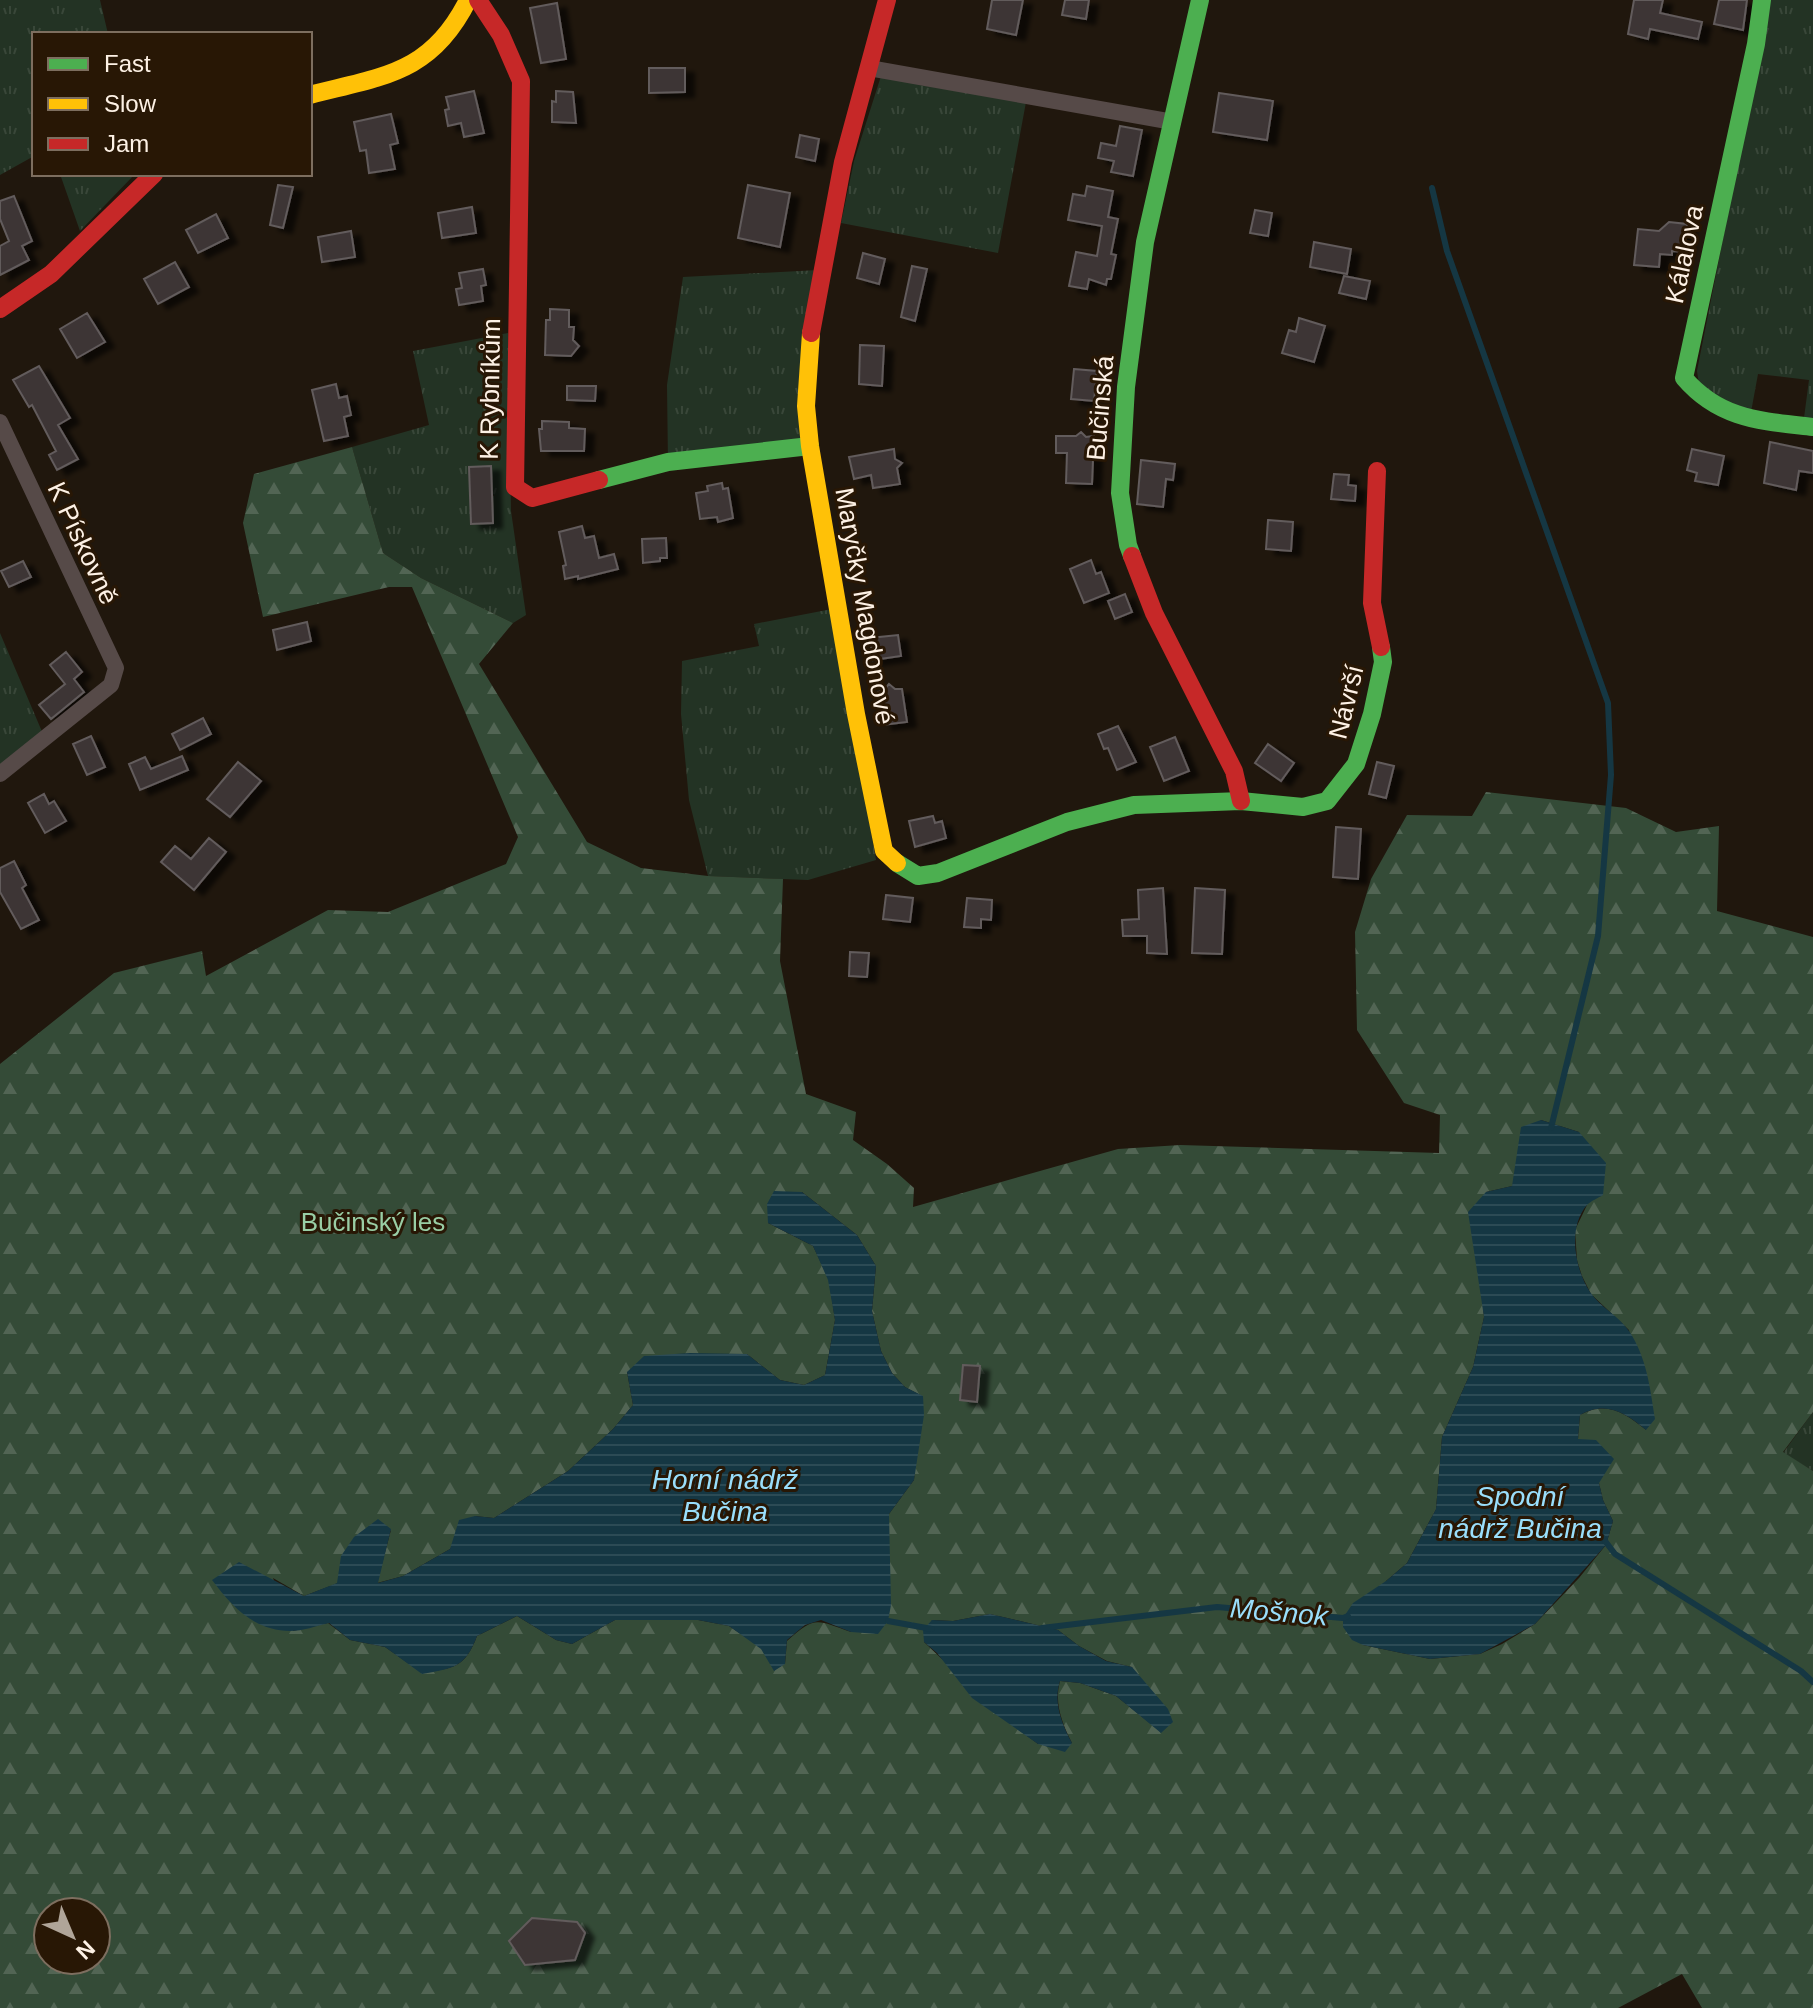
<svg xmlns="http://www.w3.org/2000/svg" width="1813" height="2008" viewBox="0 0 1813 2008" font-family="Arial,sans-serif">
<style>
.grass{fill:url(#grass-tufts)}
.forest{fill:url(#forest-firs);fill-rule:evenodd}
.water{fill:url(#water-rules)}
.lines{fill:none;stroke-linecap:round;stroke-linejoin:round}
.stream{stroke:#153743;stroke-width:6}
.building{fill:#3d3636;stroke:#625b5c;stroke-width:2;filter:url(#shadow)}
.street{stroke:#564a48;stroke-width:16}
.fast{stroke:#4caf50;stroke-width:18}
.slow{stroke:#ffc107;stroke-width:18}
.jam{stroke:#c62828;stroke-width:18}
.labels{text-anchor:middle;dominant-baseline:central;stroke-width:6;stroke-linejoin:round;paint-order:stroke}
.street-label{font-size:26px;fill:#fdf1e5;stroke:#281705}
.park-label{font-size:26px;fill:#99cea5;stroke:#281705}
.water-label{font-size:28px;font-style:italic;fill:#99defb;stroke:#281705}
</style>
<defs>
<pattern id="grass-tufts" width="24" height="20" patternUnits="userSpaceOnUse" patternTransform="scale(2)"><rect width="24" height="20" fill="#233324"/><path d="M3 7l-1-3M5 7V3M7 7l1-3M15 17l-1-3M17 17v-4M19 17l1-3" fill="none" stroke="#394739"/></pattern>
<pattern id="forest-firs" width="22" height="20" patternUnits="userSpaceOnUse" patternTransform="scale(2)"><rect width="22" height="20" fill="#344b37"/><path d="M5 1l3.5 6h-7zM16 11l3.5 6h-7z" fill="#526554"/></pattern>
<pattern id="water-rules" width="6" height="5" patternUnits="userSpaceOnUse" patternTransform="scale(2)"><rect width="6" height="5" fill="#153743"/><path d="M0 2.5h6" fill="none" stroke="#2c4b55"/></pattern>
<filter id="shadow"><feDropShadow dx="9" dy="5" stdDeviation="2" flood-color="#0009"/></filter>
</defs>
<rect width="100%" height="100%" fill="#20170d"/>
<path class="grass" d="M0,0H100L108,34H34V156L0,175Z
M1770,0H1813V419L1804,418L1809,380L1758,374L1751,412L1700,391L1697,371Z
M881,76L1026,102L998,253L841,223L854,161Z
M60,174H135L80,231Z
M818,270L803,442L668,462L667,385L683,277Z
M508,333L511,511L526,615L513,623L421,578L383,553L352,447L429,425L413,351Z
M832,609L876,860L808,880L708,876L689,800L681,714L682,661L759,646L754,624Z
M0,633L43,734L0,769Z
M1813,1412V1471L1783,1453Z"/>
<path class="forest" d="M352,447L383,553L421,578L513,623L479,664L587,842L641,868L708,876L783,879L780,961L806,1094L856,1112L853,1140L887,1164L914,1188L913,1207L1118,1149L1180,1145L1439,1153L1440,1115L1404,1103L1357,1030L1355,932L1371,879L1407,815L1472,816L1486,792L1626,808L1676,832L1719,826L1717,911L1813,937V1412L1783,1452L1813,1471V2008H1702L1682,1974L1618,2008H0V1064L114,973L202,951L206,976L328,910L388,912L506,864L518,837L412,587H389L263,617L243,523L254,474ZM1541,1120L1579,1132L1587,1205L1575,1230L1577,1260L1582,1276L1591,1294L1629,1330L1646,1430C1625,1413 1607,1400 1580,1415L1578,1439L1599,1483L1603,1500L1613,1521L1606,1545L1579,1578L1535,1624L1502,1644L1480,1654L1430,1659L1363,1645L1386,1581L1407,1563L1436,1509L1442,1437L1473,1367L1484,1317L1480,1279L1486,1192L1512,1186ZM802,1192L857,1235L876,1266L872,1311L881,1351L892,1373L905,1387L922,1396L914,1480L889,1514V1577L851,1632C816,1620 816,1615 787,1641L785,1664L729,1626L698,1620H615L572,1644L556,1640L517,1616L477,1636C465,1668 454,1668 422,1673L385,1647L350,1640L328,1623L293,1631L273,1578L304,1596L338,1583L391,1530L377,1583L403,1576L450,1549L475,1516L494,1518L568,1471L613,1429L633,1405L627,1372L747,1354L780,1380L804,1385L825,1375L835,1320L829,1280L813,1246L768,1223ZM990,1614L1058,1630L1079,1646L1107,1661L1132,1667L1161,1732L1116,1696L1080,1683L1060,1681C1054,1703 1062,1723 1072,1743L1038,1744L1008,1722L924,1642L932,1620L953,1621ZM48,1912H96V1960H48Z"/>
<path class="water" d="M1541,1120L1579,1132L1606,1163L1603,1195C1598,1198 1591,1201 1587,1205C1567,1228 1575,1269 1590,1292C1600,1307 1619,1316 1629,1331C1647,1358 1650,1388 1655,1419L1646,1430C1626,1413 1606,1400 1580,1415L1578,1439L1596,1440L1614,1459L1599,1483L1603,1500L1613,1521L1606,1545L1535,1624L1480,1654L1430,1659L1363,1645L1352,1640L1343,1627V1618L1353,1603L1386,1581L1407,1563L1436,1509L1442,1437L1473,1367L1484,1317L1468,1212L1486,1192L1512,1186L1521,1127Z
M774,1191L802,1192L857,1235L876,1266L872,1311L881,1351L892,1373L905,1387L923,1396L924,1415L914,1480L889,1514L891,1605L888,1621L878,1634L851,1632L821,1620L805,1625L787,1640L785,1664L774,1671L761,1649L729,1626L698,1620H615L572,1644L556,1640L517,1616L477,1636C465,1668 454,1668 422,1674L385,1647L350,1640L329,1623C316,1626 303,1631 290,1631C255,1631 232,1607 212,1580L239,1562L304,1596L337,1583L341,1556L354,1537L378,1519L391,1529L378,1583L403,1576L450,1549L459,1520L475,1516L494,1518L568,1471L613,1429L633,1405L627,1372L644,1356L690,1353L747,1354L780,1380L804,1385L825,1375L835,1320L828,1280L813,1246L768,1223L767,1204Z
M990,1614L1058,1630L1079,1646L1106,1661L1132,1667L1168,1709L1173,1722L1161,1733L1116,1696L1080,1683L1060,1681C1053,1703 1062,1724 1072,1743L1065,1752L1038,1744L972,1698L937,1653L924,1642L923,1630L932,1620L953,1621Z"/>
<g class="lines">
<path class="stream" d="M1432,188L1447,251L1608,703L1611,775L1598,936L1551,1128
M1602,1537L1615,1554L1801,1671L1813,1682
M888,1621L932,1629
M1042,1628L1217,1607L1343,1618L1348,1616"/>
</g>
<path class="building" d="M992,0H1023L1016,35L987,29Z
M1065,0H1089L1086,19L1062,15Z
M1634,0H1663L1660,13L1702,22L1698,39L1650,29L1648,39L1628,34Z
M1719,0H1747L1743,30L1714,24Z
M557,3L566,59L541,63L530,8Z
M649,68H685V92L649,93Z
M474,91L484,133L464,137L461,123L448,126L445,110L449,109L446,97Z
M556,91L573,92L576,123L552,122V101L556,102Z
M1219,93L1273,101L1267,140L1213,132Z
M391,114L398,143L390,145L395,169L369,173L366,150L360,151L354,122Z
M1120,126L1142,130L1133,176L1111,172L1114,161L1098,158L1101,143L1116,146Z
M800,135L819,139L815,161L796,157Z
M278,185L293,187L283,228L270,225Z
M748,185L790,193L780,247L738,238Z
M1087,186L1113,191L1108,217L1118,219L1111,254L1116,255L1111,279H1107L1106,285L1089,279L1087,289L1069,286L1076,252L1097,256L1102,226L1068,220L1073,194L1085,196Z
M14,196L32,241L22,246L29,260L0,275V246L9,241L0,219V201Z
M472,207L476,233L442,238L438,213Z
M1255,210L1272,213L1268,236L1250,233Z
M216,214L228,238L198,253L186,230Z
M1669,222L1687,224L1684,252L1672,251V255L1660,254L1659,267L1634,265L1638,229L1659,231Z
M351,231L355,257L322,262L318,237Z
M1314,242L1351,249L1347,274L1310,267Z
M863,253L885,259L879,284L857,278Z
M175,262L189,287L158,304L144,279Z
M912,266L927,269L915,321L901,317Z
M483,269L486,285L481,286L483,301L459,305L456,289L462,288L459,273Z
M1344,276L1370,281L1366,299L1339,293Z
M550,309L569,310V327H574L573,340L579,346L571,356L545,355L546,320H550Z
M87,313L105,342L77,358L60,329Z
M1299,318L1325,326L1314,362L1282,353L1289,330L1296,332Z
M860,345L884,346L882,386L859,384Z
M39,366L70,418L58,425L78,459L57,470L49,455L56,451L32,405L29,407L13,380Z
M1074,369L1097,371L1094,401L1071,399Z
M336,384L339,398L347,396L351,415L344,417L348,436L324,441L312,390Z
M567,386H596L595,401L567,400Z
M542,421L569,422V428L585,429L584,451H541L539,429H542Z
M1081,432L1086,437L1094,436L1092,484L1066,483L1067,453H1056V436H1076Z
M1770,442L1813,451V473L1799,471L1796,490L1764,483Z
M894,449L895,459L902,463L897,468L900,484L873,488L871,475L854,479L849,457Z
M1692,449L1724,456L1718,485L1695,481L1697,473L1687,470Z
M1141,460L1175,464L1173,480L1166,479L1163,507L1137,504Z
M491,466L493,523L471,524L469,467Z
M1334,474L1349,475L1348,485L1356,486L1355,501L1331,499Z
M722,483L723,489L728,488L733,518L718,522L717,517L700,519L696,493L708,491L707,486Z
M1268,520L1293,522L1291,551L1266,549Z
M582,526L585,538L594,536L599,558L614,554L618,569L578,579V576L565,579L563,566L566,565L559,532Z
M666,538L667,558H660V561L643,563L642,539Z
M1091,560L1096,574L1101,572L1109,593L1084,603L1070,569Z
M23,561L31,577L9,587L1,571Z
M1125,594L1132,612L1115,619L1108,601Z
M307,622L311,641L277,650L273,630Z
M898,635L901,656L873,660L870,638Z
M66,652L82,672L74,679L84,692L51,719L39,705L65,684L50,665Z
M889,684L895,689H902L907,722L883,725L878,692L883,691Z
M203,718L211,734L180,750L172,734Z
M1118,726L1136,762L1117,770L1108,748L1104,749L1098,734Z
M91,736L105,767L87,775L73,744Z
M1175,737L1189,771L1164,781L1150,747Z
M1268,744L1294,763L1281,781L1255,763Z
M182,756L188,770L140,790L129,764L145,757L151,769Z
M238,762L261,781L230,817L207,799Z
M1377,762L1394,766L1386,798L1369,794Z
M44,794L49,804L54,801L66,821L45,833L28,803Z
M933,816L935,823L942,821L946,838L915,847L909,821Z
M1336,827L1361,829L1358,879L1333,877Z
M209,838L226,852L194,890L161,862L175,846L191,859Z
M14,861L26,885L22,888L39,920L21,929L0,892V868Z
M1163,888L1167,954L1147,953V936H1123L1122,920L1139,919L1138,890Z
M1195,888L1225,890L1222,954L1192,953Z
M886,895L913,898L910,922L883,919Z
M967,898L992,900L991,920L981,919V928L964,927Z
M850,952L869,953L867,977L849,976Z
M963,1365L980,1366L977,1402L960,1400Z
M532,1918L577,1922L585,1933L575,1960L525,1965L509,1941Z"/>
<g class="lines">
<path class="street" d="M869,68L1173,122
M0,422L116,668L111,685L0,774"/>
<path class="fast" d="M1762,0L1756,44L1684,378C1720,420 1762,421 1813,427
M599,480L668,462L810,446
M1132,556L1128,545L1120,493L1126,387L1145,242L1200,0
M897,863L918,876L938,873L1067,822L1134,805L1241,801L1303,807L1327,801L1356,764L1372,714L1383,662L1381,647"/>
<path class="slow" d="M310,95C383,76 431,74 468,0
M811,333L806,406L810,446L856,714L884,851L897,863"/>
<path class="jam" d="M478,0L501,35L521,81L515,487L532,498L599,480
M0,309L51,274L154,174
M811,333L843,162L887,0
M1377,471L1372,603L1381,647
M1132,556L1154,613L1234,771L1241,801"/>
</g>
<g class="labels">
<g class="street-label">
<text transform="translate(1684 254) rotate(-78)">Kálalova</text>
<text transform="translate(490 389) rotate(-89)">K Rybníkům</text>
<text transform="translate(1100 408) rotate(-85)">Bučinská</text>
<text transform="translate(83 543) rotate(65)">K Pískovně</text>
<text transform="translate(865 606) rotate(80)">Maryčky Magdonové</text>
<text transform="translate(1346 702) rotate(-76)">Návrší</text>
</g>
<g class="park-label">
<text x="373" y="1222">Bučinský les</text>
</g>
<g class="water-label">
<text x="725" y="1479">Horní nádrž<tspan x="725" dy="32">Bučina</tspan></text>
<text x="1520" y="1496">Spodní<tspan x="1520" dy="32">nádrž Bučina</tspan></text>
<text transform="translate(1279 1612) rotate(5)">Mošnok</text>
</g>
</g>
<rect x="32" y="32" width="280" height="144" fill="#281705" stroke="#7d6e5f" stroke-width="2"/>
<rect x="48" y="58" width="40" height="12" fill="#4caf50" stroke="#7d6e5f" stroke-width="2"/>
<text x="104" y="72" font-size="24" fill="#fdf1e5">Fast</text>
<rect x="48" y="98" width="40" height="12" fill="#ffc107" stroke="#7d6e5f" stroke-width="2"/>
<text x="104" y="112" font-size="24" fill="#fdf1e5">Slow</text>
<rect x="48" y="138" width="40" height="12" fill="#c62828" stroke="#7d6e5f" stroke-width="2"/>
<text x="104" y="152" font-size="24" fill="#fdf1e5">Jam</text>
<g transform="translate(72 1936) rotate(136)"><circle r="38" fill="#281705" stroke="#7d6e5f" stroke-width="2"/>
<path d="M0-6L14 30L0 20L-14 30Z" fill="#b0a599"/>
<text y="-12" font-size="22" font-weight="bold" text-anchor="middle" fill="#fdf1e5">N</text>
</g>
</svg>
